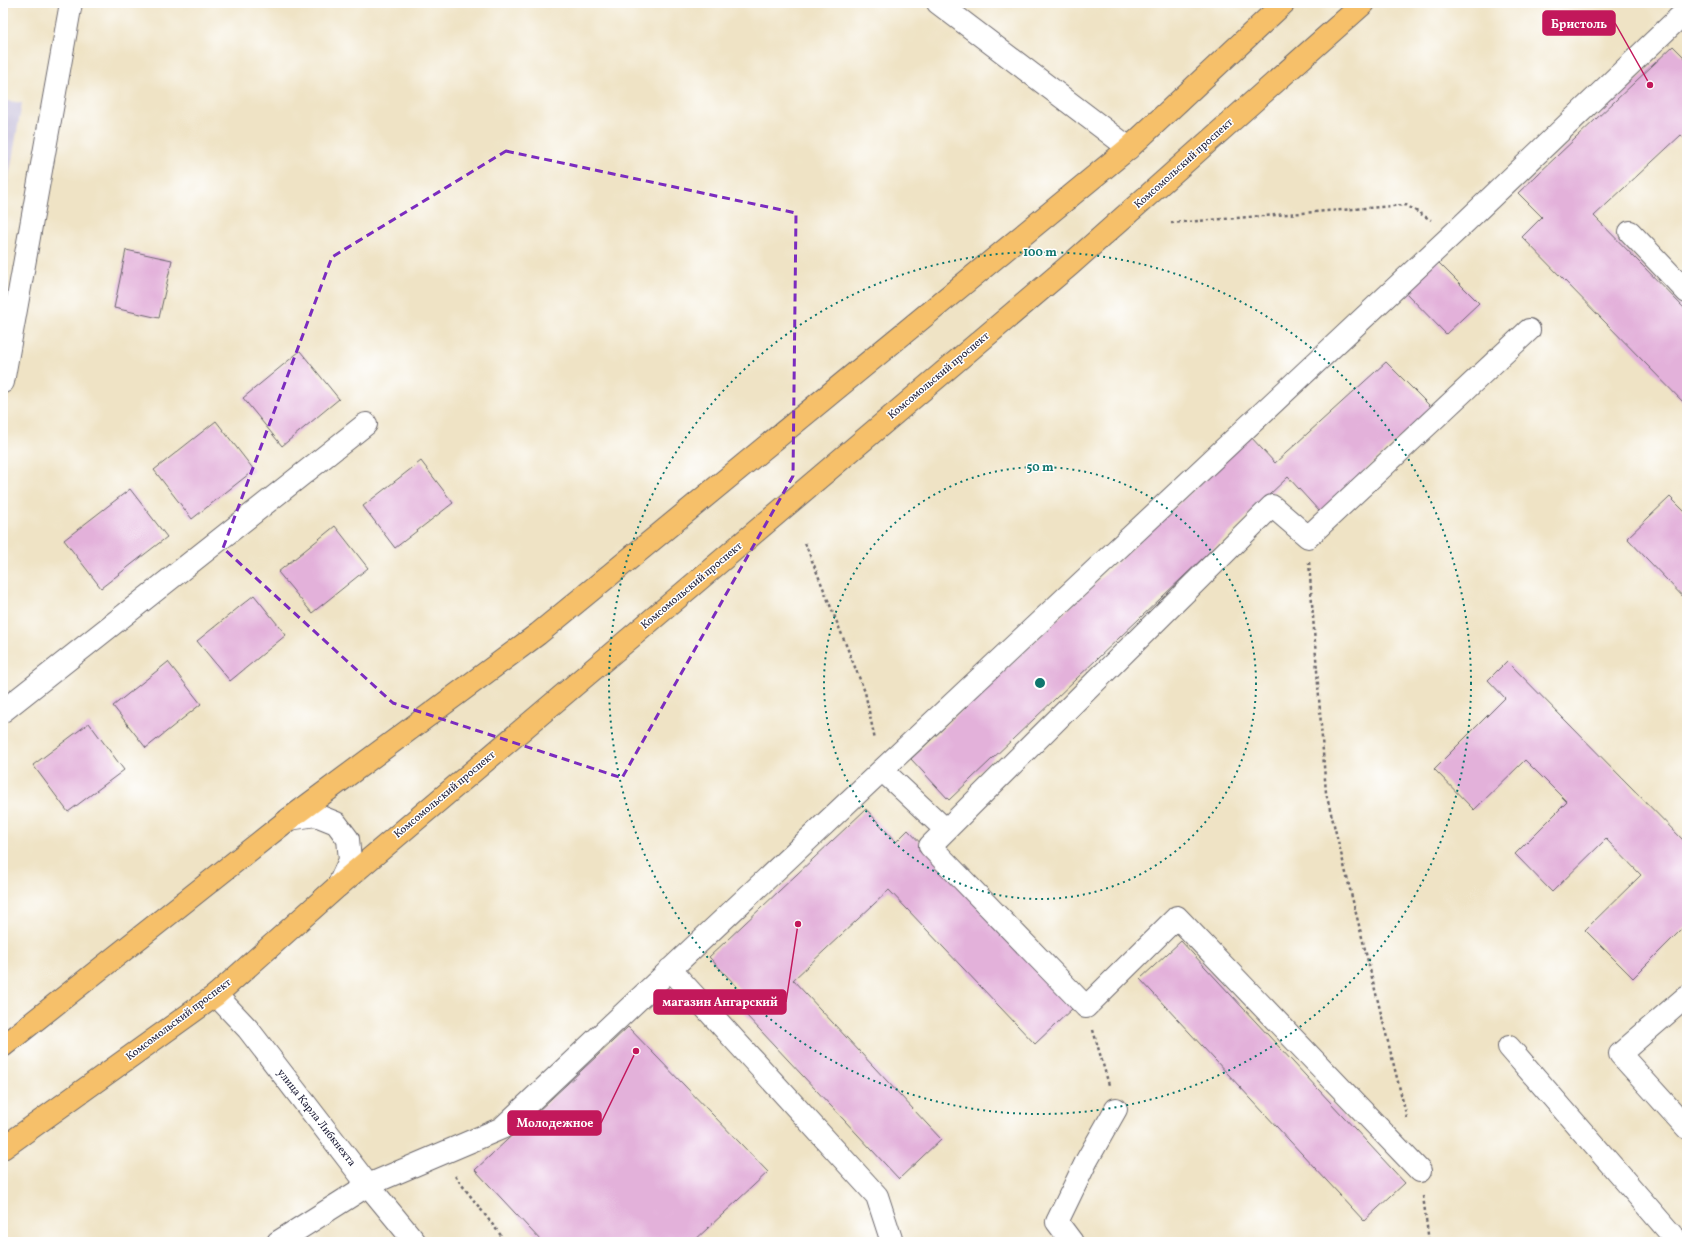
<svg xmlns="http://www.w3.org/2000/svg" width="1690" height="1245" viewBox="0 0 1690 1245" font-family="Vollkorn,serif">
<style>
.industrial{fill:#c6c0da}
.building{fill:#e3b1da}
.lines{fill:none;stroke-linecap:round;stroke-linejoin:round}
.minor-casing{stroke:#6a666b;stroke-width:24}
.major-casing{stroke:#6a666b;stroke-width:24}
.path{stroke:#6a666b;stroke-width:2.5;stroke-dasharray:3 3;stroke-linecap:butt}
.minor{stroke:#fff;stroke-width:22}
.major{stroke:#f6c06b;stroke-width:22}
.marked{fill:none;stroke:#7b2cbf;stroke-width:3;stroke-dasharray:8 5;stroke-linejoin:round}
.ring{fill:none;stroke:#0f766e;stroke-width:2;stroke-dasharray:2 4}
.labels{text-anchor:middle;dominant-baseline:central;stroke-width:3;stroke-linejoin:round;paint-order:stroke}
.street-label{font-size:11px;fill:#22223b;stroke:#fff}
.centre{fill:#0f766e;stroke:#fff;stroke-width:2}
.ring-label{font-size:12px;text-anchor:middle;font-weight:bold;fill:#0f766e;stroke:#fff;stroke-width:3;stroke-linejoin:round;paint-order:stroke}
.leader{fill:none;stroke:#c2185b;stroke-width:1.5}
.callout-dot{fill:#c2185b;stroke:#fff;stroke-width:1.5}
.callout{fill:#c2185b;stroke:#c2185b;stroke-width:1.5}
.callout-label{font-size:12px;text-anchor:middle;font-weight:bold;fill:#fff}
</style>
<rect width="100%" height="100%" fill="#fff"/>
<filter id="ink" filterUnits="userSpaceOnUse"><feTurbulence type="fractalNoise" baseFrequency=".025" numOctaves="2"/><feDisplacementMap in="SourceGraphic" scale="8" xChannelSelector="R" yChannelSelector="G"/><feConvolveMatrix kernelMatrix="1 2 1 2 8 2 1 2 1" color-interpolation-filters="sRGB"/></filter>
<filter id="wash" filterUnits="userSpaceOnUse"><feTurbulence type="fractalNoise" baseFrequency=".012" numOctaves="4" result="noise"/><feDisplacementMap in="SourceGraphic" scale="16" xChannelSelector="R" yChannelSelector="G"/><feGaussianBlur stdDeviation="0.9" result="paint"/><feColorMatrix in="noise" values="0 0 0 0 0 0 0 0 0 0 0 0 0 0 0 0 0 1.4 0 .05"/><feComposite in="paint" operator="in"/></filter>
<g filter="url(#wash)">
<rect width="100%" height="100%" fill="#efe3c5"/>
<path class="industrial" d="M3,100L22,103L3,212Z"/>
<g id="blocks">
<path class="building" d="M1673,46L1687,60V141L1681,135L1594,216L1687,311V406L1522,237L1542,217L1518,193Z
M126,250L172,260L159,318L114,308Z
M1436,260L1479,303L1446,334L1405,292Z
M300,351L339,399L282,446L243,398Z
M1386,362L1432,408L1320,512L1288,477L949,800L911,759L1250,436L1275,463Z
M216,421L254,470L192,519L154,470Z
M421,461L453,503L395,548L363,506Z
M130,489L167,537L101,588L64,540Z
M1670,497L1687,514V601L1627,538Z
M335,526L368,568L312,613L278,572Z
M254,595L286,635L230,681L197,641Z
M1507,661L1687,844V924L1633,978L1585,930L1641,875L1606,839L1552,892L1515,854L1567,802L1525,760L1474,810L1434,769L1505,698L1488,680Z
M168,662L201,704L146,748L113,706Z
M89,723L124,770L68,812L33,765Z
M866,809L896,842L908,830L1075,1006L1035,1044L889,890L793,980L941,1139L899,1179L733,1001L742,992L709,957Z
M1181,941L1405,1183L1364,1221L1140,979Z
M628,1027L768,1172L693,1242H542L475,1170Z"/>
</g>
</g>
<g filter="url(#ink)">
<use href="#blocks" fill-opacity="0" stroke="#6a666b" stroke-width="1"/>
<g class="lines">
<defs>
<path id="minor" d="M938,3L1129,148
M1630,232L1687,292
M3,382L71,3
M3,711L366,424
M882,770L1454,233L1687,10
M289,819L316,815L336,823L348,839L350,860L338,886
M670,969L877,1196L892,1242
M216,995L248,1029L368,1185L415,1242
M1687,996L1620,1054L1687,1128
M1509,1047L1678,1242
M1420,1171L1177,917L1086,1007L930,846L1272,506L1308,537L1529,330
M278,1242L368,1185L502,1128L882,770L946,830
M1072,1242L1057,1222L1087,1160L1116,1109"/>
<path id="major" d="M3,1046L289,819L538,634L1129,148L1284,3
M3,1148L216,995L338,886L1071,264L1364,3"/>
</defs>
<use href="#minor" class="minor-casing"/>
<use href="#major" class="major-casing"/>
<path class="path" d="M1171,223L1406,205L1431,220
M805,543L865,692L875,740
M1309,562L1326,793L1407,1118
M1093,1030L1109,1085
M455,1176L506,1242
M1423,1196L1429,1242"/>
<use href="#minor" class="minor"/>
<use href="#major" class="major"/>
</g>
</g>
<path class="marked" d="M506,151L796,213L793,476L622,778L393,703L223,548L332,257Z"/>
<g class="ring">
<circle cx="1040" cy="683" r="216"/>
<circle cx="1040" cy="683" r="431"/>
</g>
<g class="labels">
<g class="street-label">
<text transform="translate(1184 164) rotate(-42)">Комсомольский проспект</text>
<text transform="translate(939 376) rotate(-40)">Комсомольский проспект</text>
<text transform="translate(692 586) rotate(-40)">Комсомольский проспект</text>
<text transform="translate(445 795) rotate(-40)">Комсомольский проспект</text>
<text transform="translate(179 1020) rotate(-37)">Комсомольский проспект</text>
<text transform="translate(316 1118) rotate(52)">улица Карла Либкнехта</text>
</g>
</g>
<circle cx="1040" cy="683" r="6" class="centre"/>
<g class="ring-label">
<text x="1040" y="256">100 m</text>
<text x="1040" y="471">50 m</text>
</g>
<path class="leader" d="M1650 85L1615 23M798 924L786 1002M636 1051L601 1123"/>
<g class="callout-dot">
<circle cx="1650" cy="85" r="4"/>
<circle cx="798" cy="924" r="4"/>
<circle cx="636" cy="1051" r="4"/>
</g>
<g class="callout">
<rect x="1543" y="11" width="72" height="24" rx="4"/>
<rect x="654" y="990" width="132" height="24" rx="4"/>
<rect x="508" y="1111" width="93" height="24" rx="4"/>
</g>
<g class="callout-label">
<text x="1579" y="28">Бристоль</text>
<text x="720" y="1006">магазин Ангарский</text>
<text x="555" y="1127">Молодежное</text>
</g>
<rect width="1690" height="1245" fill="none" stroke="#fff" stroke-width="16"/>
</svg>
